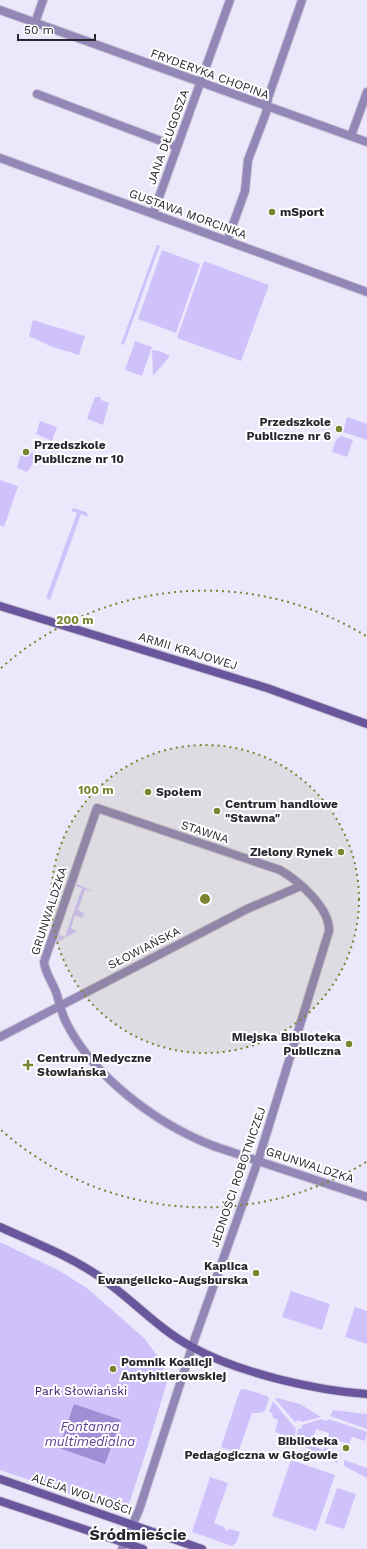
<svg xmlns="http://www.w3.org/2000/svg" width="367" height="1549" viewBox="0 0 367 1549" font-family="'Work Sans',sans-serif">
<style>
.green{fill:#cfc2fb}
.water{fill:#a18fd5}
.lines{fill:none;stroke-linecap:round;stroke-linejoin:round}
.street-casing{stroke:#c9c5d6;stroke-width:10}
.secondary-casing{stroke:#c9c5d6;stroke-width:10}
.street{stroke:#9387b8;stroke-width:8}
.secondary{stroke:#6a569c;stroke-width:8}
.ring{fill:none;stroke:#7a8430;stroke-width:2;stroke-dasharray:2 4}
.poi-dot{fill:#7a8430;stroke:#fff;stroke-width:1.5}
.labels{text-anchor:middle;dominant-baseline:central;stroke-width:4;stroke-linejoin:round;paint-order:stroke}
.street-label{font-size:12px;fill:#28272e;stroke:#fff}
.poi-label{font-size:12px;font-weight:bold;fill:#28272e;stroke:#fff;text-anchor:start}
.park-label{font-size:12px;fill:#371769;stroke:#fff}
.water-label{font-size:13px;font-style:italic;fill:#593e91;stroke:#fff}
.district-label{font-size:16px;font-weight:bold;fill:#28272e;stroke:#fff}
.centre{fill:#7a8430;stroke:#fff;stroke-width:2}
.ring-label{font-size:12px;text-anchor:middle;font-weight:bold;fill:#7a8430;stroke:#fff;stroke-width:4;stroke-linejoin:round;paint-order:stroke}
</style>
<rect width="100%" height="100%" fill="#ece8fb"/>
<path class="green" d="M157,245H160L124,345L121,344Z
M162,250L200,264L176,333L138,319Z
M204,261L269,285L241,361L177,338Z
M33,320L85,336L79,355L50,346L29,336Z
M135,341L152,347L142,376L125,370Z
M152,350L160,351L170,356L153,376Z
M95,397H100L101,400L109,403L103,425L87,419Z
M347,417L367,424V440L343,432Z
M40,421L57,427L52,441L36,434Z
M341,436L353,440L347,457L332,452L336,440Z
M28,451L36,454L34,462L27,472L17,468L20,457Z
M0,480L18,486L4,527L0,525Z
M73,508L86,512L88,517L81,514L50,600L46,598L77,513L71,511Z
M77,884L92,891L85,890L78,910L84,913L82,918L75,915L71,928L77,931L54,944L57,934L65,937L82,888L76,886Z
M0,1242L58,1270L87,1288L144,1338L162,1362L168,1379L147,1449L126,1513L0,1470Z
M291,1291L330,1304L322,1330L282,1317Z
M355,1307L367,1311V1344L345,1337Z
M245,1389L267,1396L269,1399L265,1411L259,1413H252L238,1453L221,1447L240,1390Z
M277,1398L300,1404L321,1417L302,1422L299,1420L295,1422L275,1399Z
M273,1401L296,1429L294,1438L275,1432L278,1420L273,1418L272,1413L269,1412Z
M333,1410L367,1414V1429L330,1416Z
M321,1419L326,1421L329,1419L367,1432L363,1449L365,1441L352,1437L349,1444L328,1437L329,1433L316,1429L311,1445L323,1450L325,1447L341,1454L337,1463L295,1442L298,1429L302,1428V1425Z
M291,1460L335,1475L316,1531L272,1516Z
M344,1460L367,1468V1478L344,1466Z
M210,1477L228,1483L214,1523L224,1527L226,1531L230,1529L240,1532L236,1543L232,1546L192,1532Z
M337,1488L356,1494L344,1529L325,1523Z"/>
<path class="water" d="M74,1404L121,1420L105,1464L59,1448Z"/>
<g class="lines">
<defs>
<path id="street" d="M0,10L367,142
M35,23L43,0
M37,94L177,147
M351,136L367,92
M0,158L367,292
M153,214L230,0
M227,241L245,191L248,160L266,113L268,98L302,0
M0,1037L247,909L301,886
M122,1549L139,1510L195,1338L258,1161L329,931C330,908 299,881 280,870L97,808L44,962C45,974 54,984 57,995C60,1005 62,1015 67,1024C95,1078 156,1123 211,1145C227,1151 242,1155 258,1161L367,1197"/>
<path id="secondary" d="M0,606L267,688L367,724
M0,1227C33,1242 70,1256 100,1277C132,1299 158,1329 192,1347C239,1373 314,1390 367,1394
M0,1479L202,1549
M0,1501L143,1549"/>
</defs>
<use href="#street" class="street-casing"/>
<use href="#secondary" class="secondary-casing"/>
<use href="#street" class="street"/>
<use href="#secondary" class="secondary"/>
</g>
<circle cx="205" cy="899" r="154" fill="#7a8430" fill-opacity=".12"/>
<g class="ring">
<circle cx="205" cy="899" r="154"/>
<path d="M366 1162A308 308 0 0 1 1 1130M1 668A308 308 0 0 1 366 636"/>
</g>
<g class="poi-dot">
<circle cx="272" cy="212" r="4"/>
<circle cx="339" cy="429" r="4"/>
<circle cx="26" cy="452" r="4"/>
<circle cx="148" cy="792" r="4"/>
<circle cx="217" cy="811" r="4"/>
<circle cx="341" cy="852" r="4"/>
<circle cx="349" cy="1044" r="4"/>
<path d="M26 1059h4v4h4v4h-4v4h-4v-4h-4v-4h4z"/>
<circle cx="256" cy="1273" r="4"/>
<circle cx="113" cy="1369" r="4"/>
<circle cx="346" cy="1448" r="4"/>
</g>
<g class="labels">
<g class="street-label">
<text transform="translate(210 74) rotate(20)">FRYDERYKA CHOPINA</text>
<text transform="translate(168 137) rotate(-70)">JANA DŁUGOSZA</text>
<text transform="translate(188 214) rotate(20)">GUSTAWA MORCINKA</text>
<text transform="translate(188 651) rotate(17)">ARMII KRAJOWEJ</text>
<text transform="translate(205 832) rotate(18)">STAWNA</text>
<text transform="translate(49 911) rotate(-72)">GRUNWALDZKA</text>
<text transform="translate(144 948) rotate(-27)">SŁOWIAŃSKA</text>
<text transform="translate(310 1165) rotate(18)">GRUNWALDZKA</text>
<text transform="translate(238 1177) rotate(-71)">JEDNOŚCI ROBOTNICZEJ</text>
<text transform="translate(82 1494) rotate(19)">ALEJA WOLNOŚCI</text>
</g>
<g class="poi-label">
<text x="280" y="212">mSport</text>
<text x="331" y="422" text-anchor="end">Przedszkole<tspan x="331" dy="14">Publiczne nr 6</tspan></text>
<text x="34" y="445">Przedszkole<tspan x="34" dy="14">Publiczne nr 10</tspan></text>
<text x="156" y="792">Społem</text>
<text x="225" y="804">Centrum handlowe<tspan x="225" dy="14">"Stawna"</tspan></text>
<text x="333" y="852" text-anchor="end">Zielony Rynek</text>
<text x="341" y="1037" text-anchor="end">Miejska Biblioteka<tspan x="341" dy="14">Publiczna</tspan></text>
<text x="37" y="1058">Centrum Medyczne<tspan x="37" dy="14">Słowiańska</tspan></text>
<text x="248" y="1266" text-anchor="end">Kaplica<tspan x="248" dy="14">Ewangelicko-Augsburska</tspan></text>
<text x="121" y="1362">Pomnik Koalicji<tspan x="121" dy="14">Antyhitlerowskiej</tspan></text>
<text x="338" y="1441" text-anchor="end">Biblioteka<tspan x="338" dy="14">Pedagogiczna w Głogowie</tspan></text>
</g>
<g class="park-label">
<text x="81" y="1391">Park Słowiański</text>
</g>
<g class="water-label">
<text x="90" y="1426">Fontanna<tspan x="90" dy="15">multimedialna</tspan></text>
</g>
<g class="district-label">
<text x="138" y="1534">Śródmieście</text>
</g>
</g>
<circle cx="205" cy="899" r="6" class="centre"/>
<g class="ring-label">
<text x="75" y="624">200 m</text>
<text x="96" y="794">100 m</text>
</g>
<path d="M18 34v6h77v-6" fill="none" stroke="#28272e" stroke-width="2"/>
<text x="24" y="34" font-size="12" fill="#28272e" stroke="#ffffff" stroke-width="3" paint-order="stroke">50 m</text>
</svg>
